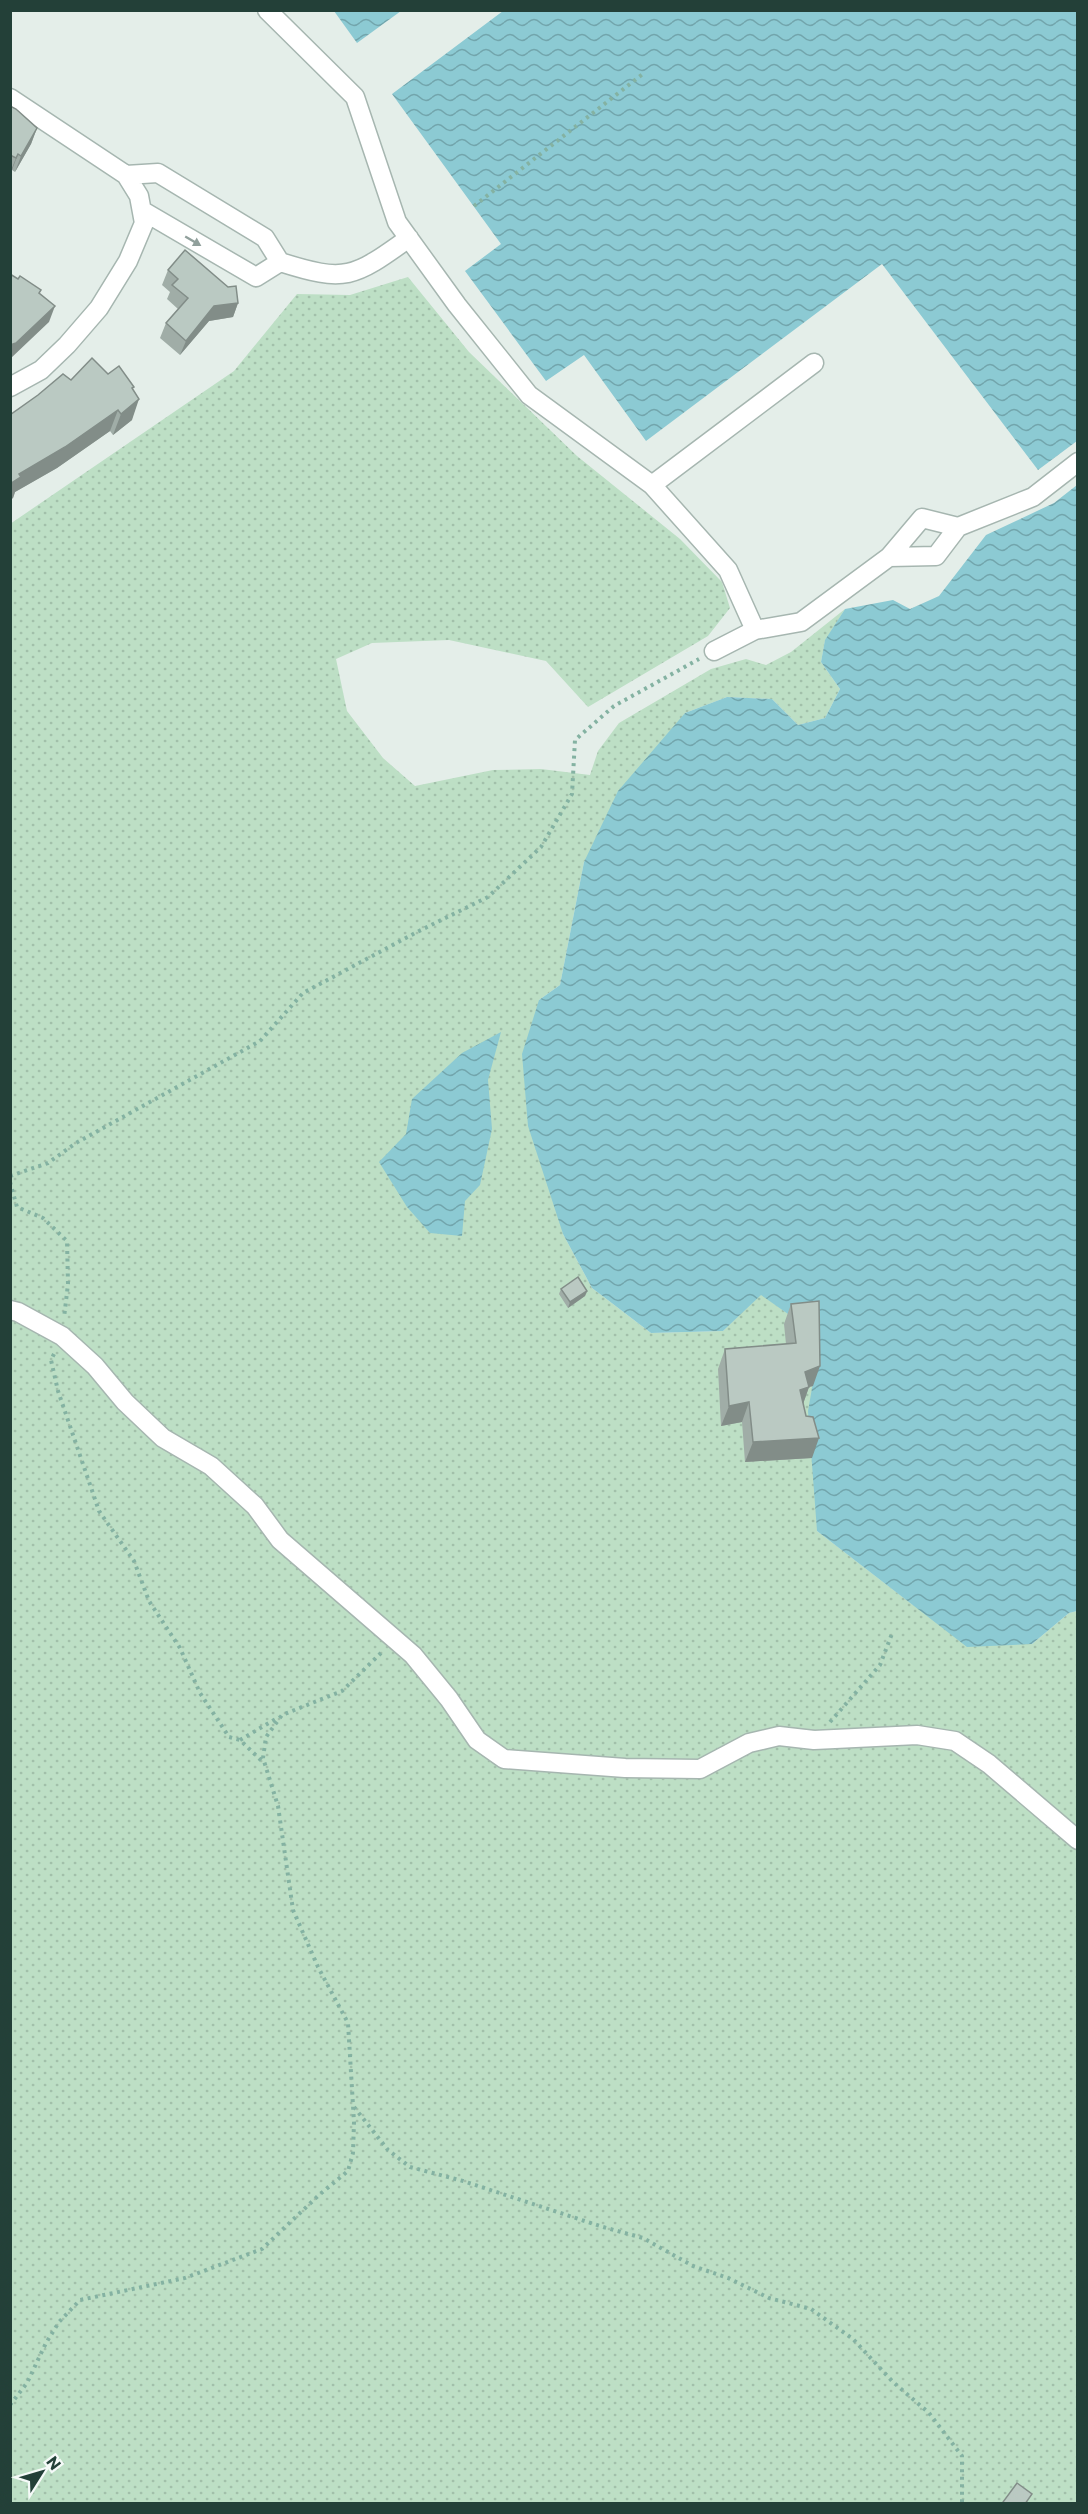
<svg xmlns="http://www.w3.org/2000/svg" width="1088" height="2514" viewBox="0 0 1088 2514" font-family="Commissioner,sans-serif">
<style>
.grass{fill:url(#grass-dots)}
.water{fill:url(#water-waves)}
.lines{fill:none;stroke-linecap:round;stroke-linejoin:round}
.minor-casing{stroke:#a6b6b0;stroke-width:21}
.path{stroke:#84b2a2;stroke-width:4;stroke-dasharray:3 4.5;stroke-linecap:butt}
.minor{stroke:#fff;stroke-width:18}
.wall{fill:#a0ada7}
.shaded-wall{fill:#828d88}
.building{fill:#bac9c2;stroke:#828d88;stroke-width:1.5}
.oneway{fill:#91a09c}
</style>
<defs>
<pattern id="grass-dots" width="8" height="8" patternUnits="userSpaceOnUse" patternTransform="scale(1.5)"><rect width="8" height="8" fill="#bddfc5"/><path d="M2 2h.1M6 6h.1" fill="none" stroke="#a2c0aa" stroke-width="1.8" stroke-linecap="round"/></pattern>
<pattern id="water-waves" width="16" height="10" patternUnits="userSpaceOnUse" patternTransform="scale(1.5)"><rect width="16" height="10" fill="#8ccad3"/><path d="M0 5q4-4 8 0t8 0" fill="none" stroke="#72a5ac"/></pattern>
</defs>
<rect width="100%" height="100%" fill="#e4eee9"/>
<path class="grass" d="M408,277L469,352L577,456L680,539L722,582L730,608L708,636L588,707L546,661L449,640L372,643L336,659L347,711L383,758L415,786L493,770L541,769L590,775L598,751L619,723L711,669L746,659L766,665L791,652L845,609L825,641L821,662L840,689L825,718L798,725L772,699L727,697L685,713L584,862L560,985L539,1000L563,1234L592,1288L651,1333L723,1331L761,1294L798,1321L816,1371L817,1531L913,1605L1032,1644L1069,1613L1077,1611V2503H11L10,524L234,371L297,294L350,295Z"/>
<path class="water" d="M334,11H401L357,43Z
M503,11H1077V441L1038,470L882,264L646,441L584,355L546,381L465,271L501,244L392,94Z
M1077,485V1611L1069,1613L1032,1644L967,1647L817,1531L808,1411L815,1371L798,1321L761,1295L723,1331L651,1333L592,1288L563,1234L528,1126L522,1054L539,1000L560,985L584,862L618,791L685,713L727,697L772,699L798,725L825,718L840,689L821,662L825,640L845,609L893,600L910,609L939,596L986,535L1054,503Z
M501,1032L488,1080L492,1129L480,1185L465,1201L462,1236L430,1233L407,1207L379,1162L406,1134L412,1099L462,1053Z"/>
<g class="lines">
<defs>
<path id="minor" d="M267,10L355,97L397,222L457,305L529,395L652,485L728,570L755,630L714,651
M10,98L126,175L139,196L144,223L128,261L99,308L67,345L41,370L10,387
M126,175L158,173L265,238L280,262L256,277L143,211
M280,262C346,283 353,278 409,238
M652,485L814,363
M889,557L936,556L958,527L1033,497L1078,462
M755,630L801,622L889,557L922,518L958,527
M10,1310L18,1312L62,1336L95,1366L125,1402L163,1438L211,1466L255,1506L280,1540L413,1655L449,1699L477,1740L504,1759L625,1768L700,1769L749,1743L779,1736L814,1740L917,1735L955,1741L989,1764L1078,1840"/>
</defs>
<use href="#minor" class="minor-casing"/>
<path class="path" d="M474,206L644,73
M10,1176L48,1163L76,1143L260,1041L303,993L417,932L488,897L541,847L572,794L575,740L614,706L699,659
M10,1182L17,1207L43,1218L67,1241L68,1284L64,1318
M54,1354L51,1360L58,1391L99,1511L134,1561L149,1601L180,1648L200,1693L229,1737L240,1740L265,1764
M830,1722L880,1665L893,1631
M240,1740L279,1717
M354,2107L388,2150L410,2167L463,2181L603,2227L643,2238L693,2266L728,2278L769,2298L811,2309L853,2339L893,2382L929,2413L962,2456V2504
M10,2405L27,2383L46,2343L59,2322L80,2300L185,2278L262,2249L319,2195L348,2171L353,2153L354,2122L348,2023L318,1967L293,1910L278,1806L263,1758L266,1737L282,1715L342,1691L381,1653"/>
<use href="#minor" class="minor"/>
</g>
<path class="wall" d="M10,106L37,128L31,144L15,172L12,170L10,173Z
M168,270L228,287L238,303L233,317L209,321L180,355L160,338L166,323L178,309L167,299L170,292L162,285Z
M108,374L133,390L132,420L113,435L110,431L57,468L15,492L13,498L10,500L71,380Z
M561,1289L587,1291L585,1296L568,1308L559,1294Z
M791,1304L813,1386L809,1387L803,1404L812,1458L745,1462L742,1422L721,1426L718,1369L725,1349L786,1344L784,1324Z"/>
<path class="shaded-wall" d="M37,128L31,144L15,172L21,156Z
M18,154L12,170L10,173L16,158Z
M238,303L233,317L209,321L180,355L186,341L214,306Z
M55,306L49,322L10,359V345Z
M139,399L132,420L113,435L121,414Z
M118,410L110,431L57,468L15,492L13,498L10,500V484L19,474Z
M587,1291L585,1296L568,1308L570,1302Z
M820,1366L813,1386L809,1387L802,1407L793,1410L805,1372Z
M749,1402L742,1422L721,1426L729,1406Z
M819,1438L812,1458L745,1462L753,1442Z"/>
<path class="building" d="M10,106L16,109L37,128L21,156L18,154L16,158L10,155Z
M185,250L228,287L236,286L238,303L214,306L186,341L166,323L188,298L172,285L178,279L168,270Z
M10,274L18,279L20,276L41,290L39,293L55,306L16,343L10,345Z
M92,358L108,374L119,366L134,387L132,388L139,399L121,414L118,410L65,447L19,474L21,477L10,484V415L38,395L63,374L71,380Z
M578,1277L587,1291L570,1302L561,1289Z
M819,1301L820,1366L805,1372L809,1387L800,1390L806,1416L813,1417L819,1438L753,1442L749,1402L729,1406L725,1349L796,1343L791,1304Z
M1017,2483L1032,2494L1025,2504H1004L1003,2502Z"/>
<defs><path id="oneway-solid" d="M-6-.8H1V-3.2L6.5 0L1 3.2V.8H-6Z" transform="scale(1.5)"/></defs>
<use class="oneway" href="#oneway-solid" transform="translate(193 241) rotate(30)"/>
<rect width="1088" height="2514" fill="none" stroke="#234038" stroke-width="24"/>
<g transform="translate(42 2472) rotate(53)" stroke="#f5faf8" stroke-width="4.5" paint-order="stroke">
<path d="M0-4.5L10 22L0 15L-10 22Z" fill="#234038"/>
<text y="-9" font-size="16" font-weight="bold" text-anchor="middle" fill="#234038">N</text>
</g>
</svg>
